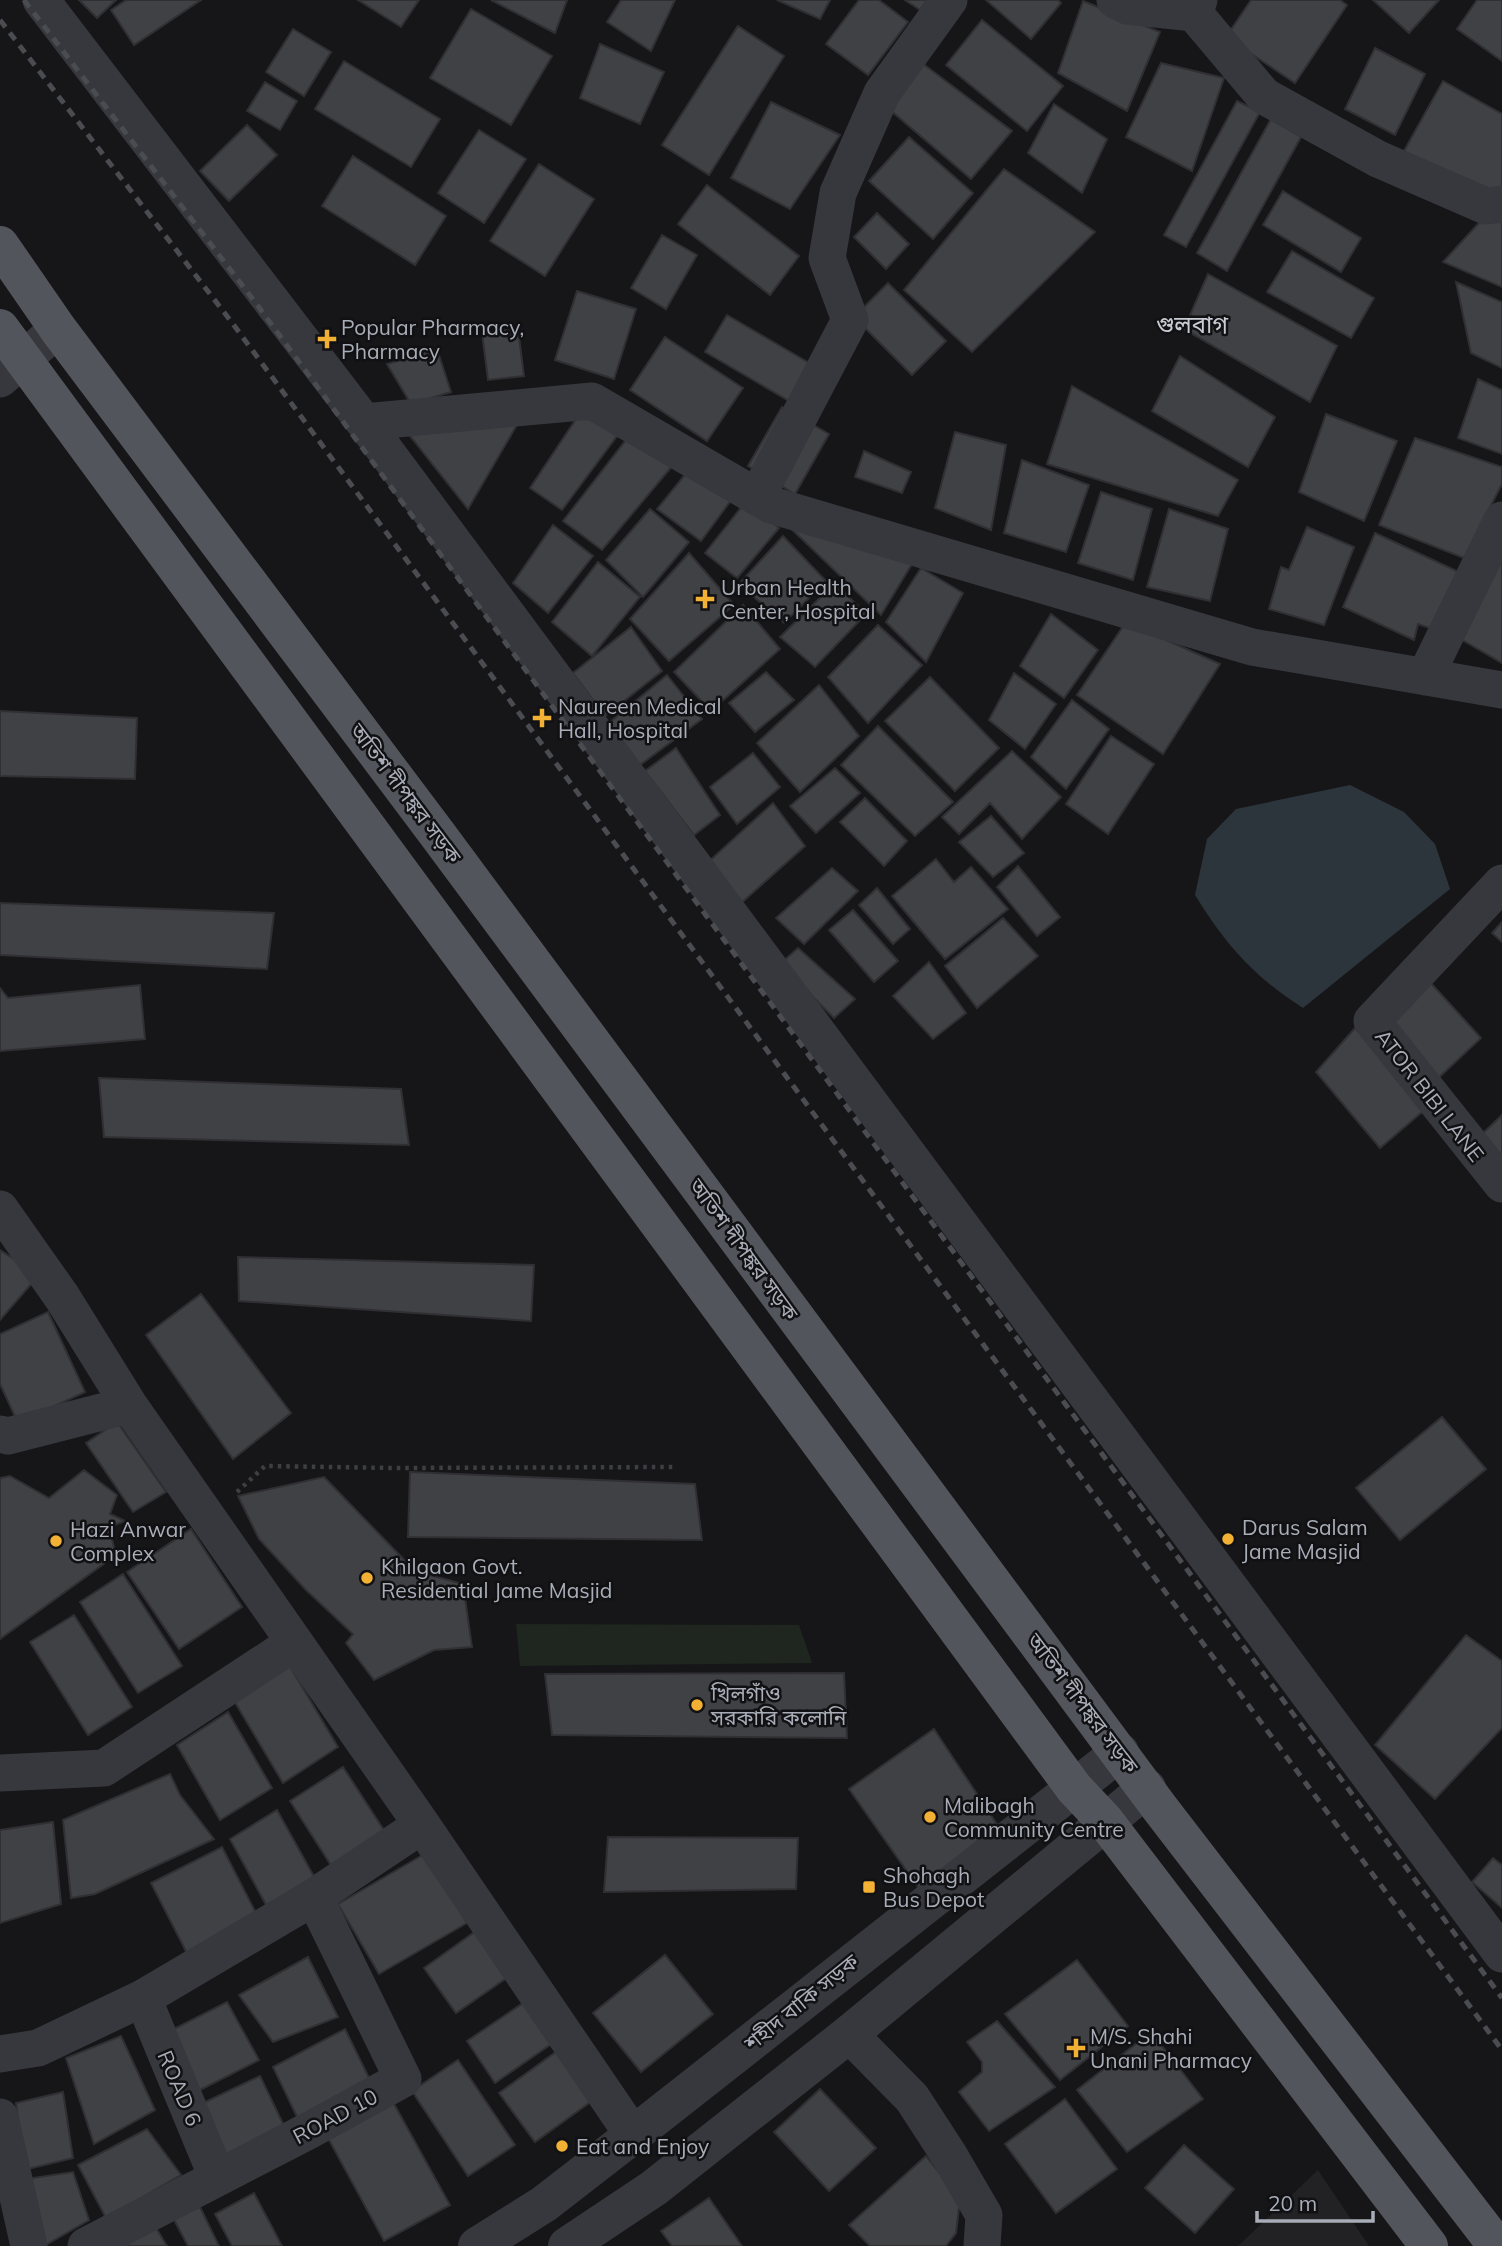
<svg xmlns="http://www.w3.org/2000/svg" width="1502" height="2246" viewBox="0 0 1502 2246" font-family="Mulish,'Noto Sans Bengali',sans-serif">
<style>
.built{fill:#222225}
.green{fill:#1e261f}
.water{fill:#2c353c}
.building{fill:#404145;stroke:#303034;stroke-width:2}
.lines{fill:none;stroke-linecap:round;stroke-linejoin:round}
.path{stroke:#3d3f44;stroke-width:4.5;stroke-dasharray:3.5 5;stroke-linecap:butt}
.minor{stroke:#37383d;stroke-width:37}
.tertiary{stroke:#37383d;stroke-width:38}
.primary{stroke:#53555c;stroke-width:38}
.rail{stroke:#4a4c52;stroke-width:5;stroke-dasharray:9 7;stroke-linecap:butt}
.poi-dot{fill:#f2b134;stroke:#111113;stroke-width:2.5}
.labels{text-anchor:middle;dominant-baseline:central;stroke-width:5;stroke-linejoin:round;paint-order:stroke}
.poi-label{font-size:21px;fill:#a8adb8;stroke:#111113;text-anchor:start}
.street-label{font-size:21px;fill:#a8adb8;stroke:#111113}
.quarter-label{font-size:24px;fill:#c9ccd4;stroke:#111113}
</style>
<rect width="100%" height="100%" fill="#161618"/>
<path class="built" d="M1318,2170L1369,2246H1238Z"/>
<path class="green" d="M516,1624L799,1625L812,1663L520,1666Z"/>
<path class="water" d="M1350,785L1404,812L1435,844L1450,889L1303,1008C1253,976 1226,945 1195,895L1207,839L1236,809Z"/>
<path class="building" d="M79,0H116L97,18Z
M126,0H201L134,45L111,10Z
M358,0H419L401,27Z
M491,0H567L555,33Z
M621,0H675L651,51L607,22Z
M777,0H830L820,19Z
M859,0H879L908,22L868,75L826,44Z
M905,0H927L920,10Z
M986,0H1058L1061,3L1031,39Z
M1251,0H1340L1347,5L1295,83L1226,37Z
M1373,0H1439L1409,33Z
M1477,0H1502V61L1457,29Z
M1083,1L1160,32L1127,111L1058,73Z
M471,9L552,56L511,125L430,78Z
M982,20L1063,86L1027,131L946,65Z
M738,26L784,56L709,175L662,145Z
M293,29L331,52L304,96L266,72Z
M600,44L664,72L640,124L580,98Z
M1375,48L1425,74L1395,135L1345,109Z
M914,57L1012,131L971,179L883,104Z
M344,61L440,119L411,167L315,109Z
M1161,63L1224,78L1192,171L1126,137Z
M1443,81L1502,114V190L1492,201L1400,158Z
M265,82L297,101L280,130L247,111Z
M1237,101L1260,112L1186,247L1164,235Z
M771,102L840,135L790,209L731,178Z
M1054,104L1107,139L1082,193L1028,153Z
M1271,119L1301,137L1227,271L1197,253Z
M247,125L277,155L229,201L200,171Z
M479,130L526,159L484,223L438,193Z
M909,137L973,193L933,239L869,181Z
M353,156L446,216L415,265L322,206Z
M539,164L594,199L545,276L490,241Z
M1004,169L1095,232L972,352L904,290Z
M707,185L799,256L770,295L678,224Z
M1283,191L1361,238L1341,272L1263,225Z
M1489,212L1502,217V287L1443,262Z
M877,213L909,244L886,269L854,237Z
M662,235L697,255L666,309L631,288Z
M1292,251L1374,298L1351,338L1267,292Z
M1208,274L1337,346L1310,402L1184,329Z
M1456,282L1502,302V368L1471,353Z
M888,283L946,341L912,375L854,317Z
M577,291L636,309L614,379L555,360Z
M727,315L811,364L789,401L705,352Z
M518,329L524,376L488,380L482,333Z
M665,337L743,388L707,441L630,390Z
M437,349L451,392L411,404L387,364Z
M1180,356L1275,417L1248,467L1152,411Z
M1478,379L1502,390V454L1458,438Z
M1072,386L1238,480L1218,516L1047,464Z
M584,407L623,428L562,510L530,488Z
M782,407L829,434L795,494L748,466Z
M1326,414L1397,441L1364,521L1299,492Z
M518,423L468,509L407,432Z
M633,431L673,465L602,550L563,521Z
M955,432L1006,445L991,530L935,508Z
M1415,438L1502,467V484L1464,558L1379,525Z
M864,451L911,472L902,493L855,477Z
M1022,460L1089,485L1066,552L1004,533Z
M692,466L735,495L701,541L657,509Z
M1101,492L1152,509L1133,580L1078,563Z
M747,500L779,528L737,578L705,553Z
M650,509L689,542L643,597L606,560Z
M1169,509L1228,529L1210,601L1147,587Z
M781,519L915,559L881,615Z
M553,525L593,556L548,613L513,583Z
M1307,527L1354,547L1324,625L1269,609L1281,567L1289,570Z
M1375,533L1461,573L1430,628L1418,624L1414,640L1343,607Z
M783,536L826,581L784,623L739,584Z
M689,553L734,605L669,661L630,619Z
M1502,557V663L1457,637Z
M598,562L640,597L592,656L552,622Z
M921,568L963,593L926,662L886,622Z
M835,583L866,614L815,667L780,637Z
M743,605L780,649L711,711L674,672Z
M1051,614L1098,650L1064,698L1020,666Z
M1126,622L1220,664L1163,754L1077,695Z
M878,625L922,665L868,723L828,677Z
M631,627L662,671L605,716L573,673Z
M766,672L794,700L755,732L729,703Z
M1014,673L1056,704L1025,749L989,720Z
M667,675L702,719L640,765L609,723Z
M930,677L999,748L955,791L885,721Z
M819,685L859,736L800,792L757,743Z
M1072,700L1109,729L1066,789L1031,757Z
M0,711L137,718L135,779L0,776Z
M878,726L953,802L915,836L841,765Z
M1111,736L1154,764L1108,834L1066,804Z
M676,748L720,815L694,835L645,771Z
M1012,751L1061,797L1022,839L990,803L959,834L942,817Z
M753,753L780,787L737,824L710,787Z
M835,768L860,793L816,833L790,806Z
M865,798L907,841L884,866L840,822Z
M773,803L805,846L739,905L706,864Z
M991,816L1024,853L993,877L959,842Z
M936,859L954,882L971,867L1008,909L945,959L892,896Z
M1018,866L1060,917L1037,936L997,887Z
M832,868L858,891L804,944L776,918Z
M877,888L910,929L893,944L859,905Z
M0,903L274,913L267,969L0,955Z
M853,910L898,961L874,982L829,930Z
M1003,918L1038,956L977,1008L945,966Z
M1502,922V942L1492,933Z
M798,948L855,999L834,1018L780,964Z
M929,962L966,1013L933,1039L893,996Z
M1429,981L1481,1038L1433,1083L1380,1027Z
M140,985L145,1039L0,1051V988L8,998Z
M1355,1028L1428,1107L1380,1148L1316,1072Z
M99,1078L401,1089L409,1145L104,1137Z
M1502,1115V1156L1483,1133Z
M0,1250L39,1275L0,1320Z
M238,1257L534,1265L531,1321L239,1301Z
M201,1294L291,1413L233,1459L146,1335Z
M48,1312L85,1392L18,1423L0,1384V1334Z
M1442,1417L1486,1469L1400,1540L1356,1488Z
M117,1422L166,1492L133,1512L86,1443Z
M84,1470L117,1495L110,1514L125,1521L109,1527L116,1555L0,1639V1478L10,1476L49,1498Z
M410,1472L695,1484L702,1540L408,1537Z
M324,1477L415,1571L463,1584L472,1647L434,1650L374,1680L346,1643L353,1634L306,1590L259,1539L238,1496Z
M191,1529L242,1607L179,1649L127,1572Z
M123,1574L182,1666L138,1693L80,1602Z
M74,1615L132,1707L88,1735L30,1642Z
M1466,1635L1502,1661V1728L1435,1799L1375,1745Z
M288,1663L338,1747L283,1783L233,1699Z
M844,1673L847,1738L552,1735L545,1674Z
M228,1712L272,1788L220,1820L177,1745Z
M934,1729L1010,1844L930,1904L849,1789Z
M343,1767L389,1838L336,1873L290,1801Z
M170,1774L180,1795L214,1839L95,1894L71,1898L63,1820Z
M277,1810L317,1882L270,1912L230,1839Z
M53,1822L61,1904L0,1923V1830Z
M608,1837L798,1838L796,1889L604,1892Z
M222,1847L259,1919L190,1959L151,1883Z
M426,1853L467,1923L379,1974L338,1904Z
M1493,1858L1502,1865V1908L1472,1882Z
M476,1931L508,1977L456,2013L424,1968Z
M665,1955L713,2014L641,2072L593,2013Z
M308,1957L338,2017L273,2042L239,1995Z
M1077,1960L1128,2026L1060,2080L1005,2014Z
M532,1997L560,2038L495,2083L467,2041Z
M227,2002L259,2060L192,2094L168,2032Z
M997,2021L1055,2087L989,2131L959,2092L982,2072V2062L967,2042Z
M345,2029L373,2086L301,2125L273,2067Z
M1151,2032L1203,2099L1127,2152L1077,2090Z
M121,2036L155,2110L94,2144L66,2058Z
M560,2049L596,2098L535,2142L499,2093Z
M458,2060L515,2145L468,2176L412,2091Z
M260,2076L288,2134L226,2157L203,2103Z
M820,2089L876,2148L829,2191L774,2132Z
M63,2092L73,2158L24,2170L16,2103Z
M1065,2099L1117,2169L1056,2213L1005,2144Z
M393,2102L450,2205L384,2241L328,2138Z
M147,2129L181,2175L106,2218L78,2165Z
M1184,2145L1234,2189L1195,2233L1145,2188Z
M926,2156L960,2199L956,2233L946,2246H870L849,2225Z
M73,2172L89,2220L44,2246L26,2179Z
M254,2193L282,2246H232L215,2214Z
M709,2198L742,2246H672L661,2231Z
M200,2207L219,2246H188L172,2216Z
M153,2223L167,2246H103Z"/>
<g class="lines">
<path class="path" d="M237,1492L265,1466L395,1468L673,1467"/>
<path class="minor" d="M41,0L364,422L1502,1954
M1115,0L1127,6L1194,13
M1199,0L1194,13L1264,96L1378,159L1486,206L1502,204
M0,379L58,329
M364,422L592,401L771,505L1252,647L1502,690
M757,497L850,320L827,258L838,193L882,93L949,0
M1425,677L1502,520
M1502,883L1372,1021L1502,1184
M0,1209L62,1297L129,1405
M0,1434L8,1436L129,1405L422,1825L633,2135
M0,1773L104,1768L294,1643
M143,1998L217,2177
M849,2034L912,2098L949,2155L984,2215L982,2246
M0,2054L38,2048L143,1998L314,1897L422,1825
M0,2117L29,2246
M86,2246L310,2130L403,2079L314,1897"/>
<path class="tertiary" d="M477,2246L544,2204L633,2135L1120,1752
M567,2246L654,2188L849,2034L1147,1788"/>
<path class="primary" d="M0,245L58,329L438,835L1159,1807L1497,2246
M0,328L1074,1788L1105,1821L1429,2246"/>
<path class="rail" d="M24,0L255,302L1502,1998
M0,20L233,324L1502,2050"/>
</g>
<g class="poi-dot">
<path d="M323.5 328.5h7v7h7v7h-7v7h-7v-7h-7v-7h7z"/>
<path d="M701.5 588.5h7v7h7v7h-7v7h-7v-7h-7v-7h7z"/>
<path d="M538.5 707.5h7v7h7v7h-7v7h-7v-7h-7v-7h7z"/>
<circle cx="1228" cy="1539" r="7"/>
<circle cx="56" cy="1541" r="7"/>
<circle cx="367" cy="1578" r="7"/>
<circle cx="697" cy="1705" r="7"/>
<circle cx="930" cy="1817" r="7"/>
<rect x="862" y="1880" width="14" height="14" rx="3.5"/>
<path d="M1072.5 2037.5h7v7h7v7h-7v7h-7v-7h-7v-7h7z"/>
<circle cx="562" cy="2146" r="7"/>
</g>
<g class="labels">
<g class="poi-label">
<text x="341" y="327">Popular Pharmacy,<tspan x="341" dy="24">Pharmacy</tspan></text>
<text x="721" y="587">Urban Health<tspan x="721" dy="24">Center, Hospital</tspan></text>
<text x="558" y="706">Naureen Medical<tspan x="558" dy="24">Hall, Hospital</tspan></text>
<text x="1242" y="1527">Darus Salam<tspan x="1242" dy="24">Jame Masjid</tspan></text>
<text x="70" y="1529">Hazi Anwar<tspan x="70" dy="24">Complex</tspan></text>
<text x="381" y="1566">Khilgaon Govt.<tspan x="381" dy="24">Residential Jame Masjid</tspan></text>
<text x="711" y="1693">খিলগাঁও<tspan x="711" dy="24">সরকারি কলোনি</tspan></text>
<text x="944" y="1805">Malibagh<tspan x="944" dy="24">Community Centre</tspan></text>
<text x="883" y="1875">Shohagh<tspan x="883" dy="24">Bus Depot</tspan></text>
<text x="1090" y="2036">M/S. Shahi<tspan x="1090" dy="24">Unani Pharmacy</tspan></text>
<text x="576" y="2146">Eat and Enjoy</text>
</g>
<g class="street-label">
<text transform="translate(406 793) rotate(53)">অতিশ দীপঙ্কর সড়ক</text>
<text transform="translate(1430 1095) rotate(52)">ATOR BIBI LANE</text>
<text transform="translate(744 1249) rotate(54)">অতিশ দীপঙ্কর সড়ক</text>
<text transform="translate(1083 1703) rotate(53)">অতিশ দীপঙ্কর সড়ক</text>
<text transform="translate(801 2002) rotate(-39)">শহীদ বাকি সড়ক</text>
<text transform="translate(180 2088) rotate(67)">ROAD 6</text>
<text transform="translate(335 2116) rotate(-28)">ROAD 10</text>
</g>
<g class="quarter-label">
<text x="1192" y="324">গুলবাগ</text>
</g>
</g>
<path d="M1257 2211v10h116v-10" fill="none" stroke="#a8adb8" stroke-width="3.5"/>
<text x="1268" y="2211" font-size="21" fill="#a8adb8" stroke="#111113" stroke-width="5" paint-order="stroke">20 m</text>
</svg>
